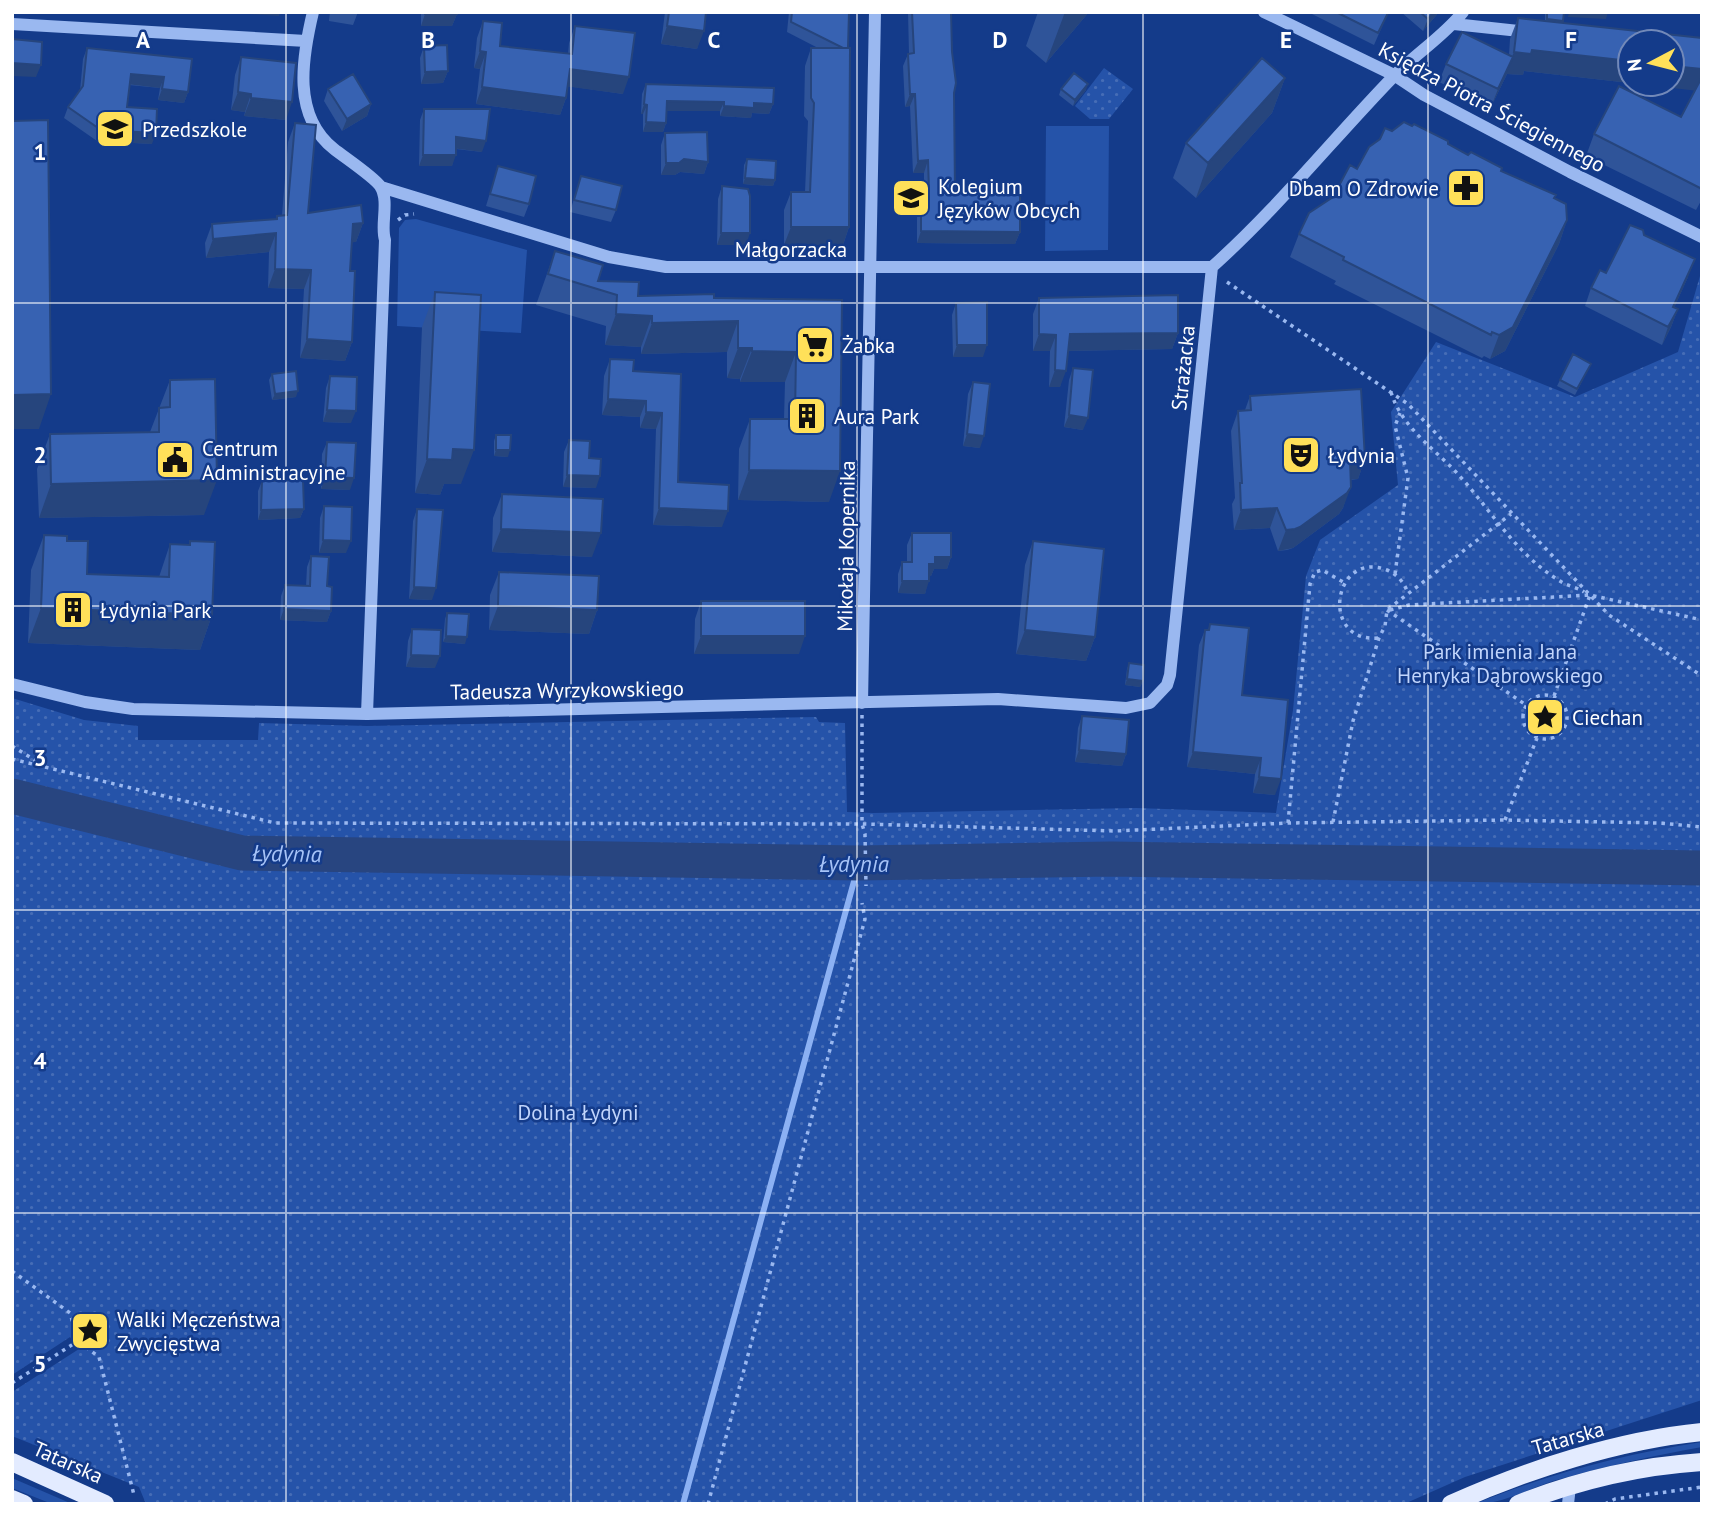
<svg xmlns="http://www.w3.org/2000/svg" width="1714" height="1516" viewBox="0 0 1714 1516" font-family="'PT Sans',sans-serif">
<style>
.grass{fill:#2553a9}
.park{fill:url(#park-dots)}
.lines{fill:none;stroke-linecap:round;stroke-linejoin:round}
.stream{stroke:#8cb1f3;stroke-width:6}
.river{stroke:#284580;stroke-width:35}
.path{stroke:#9ab8f0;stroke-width:3.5;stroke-dasharray:3.5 5;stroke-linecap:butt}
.minor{stroke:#9ab8f0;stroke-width:12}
.major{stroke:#e3ebff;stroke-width:18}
.wall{fill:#2f5499}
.shaded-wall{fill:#26457d}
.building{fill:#3762b2;stroke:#26457d;stroke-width:2}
.grid{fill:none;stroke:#fff;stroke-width:2;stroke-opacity:0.55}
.labels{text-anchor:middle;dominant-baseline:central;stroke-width:5;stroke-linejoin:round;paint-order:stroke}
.street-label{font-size:21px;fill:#fff;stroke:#143b8a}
.poi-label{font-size:21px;fill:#fff;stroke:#143b8a;text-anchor:start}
.park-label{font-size:21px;fill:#c1d5fc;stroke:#143b8a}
.water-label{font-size:23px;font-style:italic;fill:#a6c3f7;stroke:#143b8a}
.grid-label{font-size:23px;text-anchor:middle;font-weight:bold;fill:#fff;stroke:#143b8a;stroke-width:5;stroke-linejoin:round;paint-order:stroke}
</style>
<defs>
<pattern id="park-dots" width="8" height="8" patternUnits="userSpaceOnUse" patternTransform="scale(1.75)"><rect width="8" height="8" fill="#2553a9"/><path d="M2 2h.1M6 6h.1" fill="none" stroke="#466db6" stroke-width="1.8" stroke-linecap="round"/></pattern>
</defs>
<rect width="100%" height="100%" fill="#143b8a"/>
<path class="grass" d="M1046,126H1109L1108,250L1045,251Z
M416,219L527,250L521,333L397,326L399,228L405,220Z
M1702,1442V1447C1651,1456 1602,1467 1553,1481C1528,1489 1502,1504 1475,1504C1548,1474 1624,1454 1702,1442Z
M12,1478L70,1503L71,1504H52L12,1488Z"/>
<path class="park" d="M1104,68L1133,89L1109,119H1090L1075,106Z
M1700,276L1702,277V1400L1465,1477L1404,1504H146L139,1487L12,1436V1392L79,1349L70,1337L12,1375V698L84,720L138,726V740H258L259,723L367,726L816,717L819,722L845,723L847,812L873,813L1136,808L1276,813L1293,710L1306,576L1320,540L1398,485L1391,412L1436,342L1575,397L1678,352Z"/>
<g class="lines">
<path class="stream" d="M683,1504L859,863"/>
<path class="river" d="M12,796L242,853L859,863L1111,859L1702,868"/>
<path class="path" d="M398,220L405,215L414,214
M1227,282L1408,404L1609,615L1702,676
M1391,392C1401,426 1432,447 1455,471C1490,508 1515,554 1560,581C1567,586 1577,587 1584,592
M1395,574L1408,478L1395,426L1400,413
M1387,610L1526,705
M1390,610L1409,605L1590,595L1702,620
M1378,638C1319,643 1333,549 1387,570C1397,574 1405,583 1408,594
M1523 717a22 22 0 1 1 44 0a22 22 0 1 1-44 0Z
M1554,696L1590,595
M862,715V824L865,834L866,886
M12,746L46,767
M12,759L275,823L862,824L1115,831L1288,823L1505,820L1659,823L1702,827
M1505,820L1537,738
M1333,822L1353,721L1379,638L1385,626L1387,610L1511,514
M1288,823L1310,584L1315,572L1322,570L1345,583
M12,1271L70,1313L78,1341L99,1357L134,1495
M12,1383L78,1341
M708,1504L865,919L862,903
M1605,1504L1615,1499L1702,1487"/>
<path class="minor" d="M313,12C302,58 292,116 334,149C344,157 374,177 380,186C390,201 380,225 385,240L367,714
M1264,12L1394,75L1424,95L1570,172L1702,237
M12,24L306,41
M1454,24L1529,32
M381,187L609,257L666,267H1212
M12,684L85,702L133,709L367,714L998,699L1126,708L1150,703L1167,685L1170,675L1212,267C1278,208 1332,140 1393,77C1415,54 1443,37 1463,12
M862,703L875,12
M1568,1504L1570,1486"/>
<path class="major" d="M12,1462L105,1504
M12,1499L24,1504
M1451,1504C1526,1470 1619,1440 1702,1432
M1518,1504C1576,1481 1640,1466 1702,1462"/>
</g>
<path class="wall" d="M330,12H358L353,25L329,21Z
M421,12H457V14L452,26H421Z
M665,12H706L697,49L661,44Z
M789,12H849L848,48L849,227L843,245H784V210L791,192H805L808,121L804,116L805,66L811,48H818L787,32Z
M908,12H951L954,93L955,191L1020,232L1015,244L917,243V203L921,191H924V173H913L910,106L905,107L903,66L908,54H909Z
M1038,12H1089L1046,63L1026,46Z
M1308,12H1386L1388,13L1374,45Z
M1401,12H1439L1423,31Z
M1545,12H1564L1563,23L1702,38V199L1696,210L1586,156L1594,134L1681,117L1695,90L1630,42V83L1524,71L1523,75L1507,74L1491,107L1439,82L1446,64L1509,55L1510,39L1518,18L1545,21Z
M483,21L500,46L568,54L569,43L575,26L623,94L567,86L566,98L560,115L476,104L480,69L474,68L477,38Z
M424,46L448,71L443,83L421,84L420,58Z
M87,48L192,59L188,92L184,103L158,100L160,88L129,85L127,107L152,144L97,141L64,118L68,107L80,91L83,59Z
M241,57L286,120L244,116L245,112L231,110L235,75Z
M1285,78L1272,113L1196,198L1173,178L1186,143Z
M646,84L773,104L769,114L752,113L751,118L720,116V111H667L666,123L663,132H643V114H641L642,94Z
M328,89L371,104L367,116L342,131L324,101Z
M1061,89L1086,90L1073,106L1059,95Z
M424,109L482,152L456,149L452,166H419L420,120Z
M295,123L308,213L363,223L356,242H352L350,271L352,342L345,361L300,358L304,289L268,288L269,252L206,258L205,243L212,224L276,219L277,216L282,215L288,142Z
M1392,131L1501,171L1555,198L1567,220L1559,244L1505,351L1490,359L1484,356L1482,358L1334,284L1336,281L1290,257L1299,234Z
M665,133L708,162L704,174L680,172L675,175H661V145Z
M747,159L775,180L773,186L743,184L744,165Z
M498,166L529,204L524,217L486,206Z
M581,176L616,210L611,222L570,212Z
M722,186L746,245H717L718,199Z
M1644,235L1688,277L1674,308L1678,309L1671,327L1662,345L1585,306L1591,288Z
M555,251L598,281L638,296L842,300L829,502L738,500L739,449L750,419H784L785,382H740V379L727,378V352L641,354V347L605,345L606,326L536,305Z
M435,292L461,484H444L440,495L415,493L422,327Z
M1039,298L1178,333L1172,349L1068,351L1060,387H1049L1050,351H1033V314Z
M956,303L983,357H953L952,315Z
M610,359L633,371L681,374L678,482L722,527L653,525L656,429L640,428V417L602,415L604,376Z
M1591,364L1575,395L1557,386L1560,380Z
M1073,368L1083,430L1064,427L1069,380Z
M272,374L296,397L272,400L269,380Z
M330,376L351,423L323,422L326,388Z
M170,380L204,515L39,518L37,469L50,434L150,432Z
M973,382L980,448L963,446L968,394Z
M1250,396L1365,459L1358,479L1351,480L1343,508L1339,514L1293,548L1287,550L1278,551L1270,528L1234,530L1232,504L1235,498L1231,431L1238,411L1245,410Z
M496,435L508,457L494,456V441Z
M569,440L589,458L596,488L563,487L564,452Z
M327,442L350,490L321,489L322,454Z
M262,481L304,509L300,518L258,520V491Z
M502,494L592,557L492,552L493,518Z
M324,506L346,553H319L320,518Z
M417,509L432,600L409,599L413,521Z
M912,533L951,557L947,569H934L931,576H929L925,594L898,593V574L902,562H907V545Z
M44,535L67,541L87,574L159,577L170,544L189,545L190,541L212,615L200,650L28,643L31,570Z
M1033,541L1095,637L1086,661L1016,654L1025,565Z
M311,556L327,586L331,611L327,622L280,620L281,596L285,585L306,586L307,567Z
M499,572L597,610L589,634L489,630L490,595Z
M701,601L799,654H694L695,619Z
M447,613L465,644L443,642L445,619Z
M1210,624L1242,695L1275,795L1253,793L1255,774L1187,767L1199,645L1205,630H1208Z
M412,629L435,668L406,667L408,641Z
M1129,663L1143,681L1140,687L1125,685L1127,669Z
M1082,716L1126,754L1122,766L1075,762L1078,728Z"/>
<path class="shaded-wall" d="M220,12H280L279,16Z
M1065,12H1089L1046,63Z
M1433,12H1439L1423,31L1428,19Z
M1569,12H1608L1606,19L1568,17Z
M425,14H457L452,26H421Z
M667,26L704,31L697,49L661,44Z
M1532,50L1630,61V83L1524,71L1523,75L1507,74L1491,107L1498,89L1514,52Z
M480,51L486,52L480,69L474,68Z
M12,63L41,65L36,77L12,76Z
M1672,66L1702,69V81L1698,91L1638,84H1672Z
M570,69L629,77L623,94L564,86Z
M448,71L443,83L421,84L425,72Z
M131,74L164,77L160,88L127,84Z
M1285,78L1272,113L1196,198L1208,163Z
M1088,84L1086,90L1073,106L1075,100Z
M482,87L566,98L560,115L476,104Z
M162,89L188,92L184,103L158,100Z
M238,92L251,94L245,112L231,110Z
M910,94H915L910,106L905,107Z
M251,98L292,102L286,120L244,116Z
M667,101L724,102L720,111H664Z
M754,103L773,104L769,114L752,113L751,118L720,116L724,106Z
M371,104L367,116L342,131L347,119Z
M644,104L647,105L643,114H641Z
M646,122L666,123L663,132H643Z
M101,130L156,133L152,144L97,141Z
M456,137L486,141L482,152L452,148Z
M423,155H456L452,166H419Z
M684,159L708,162L704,174L680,172L675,175H661L666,163Z
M928,160L924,173H913L918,161Z
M745,178L775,180L773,186L743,184Z
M1567,220L1559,244L1505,351L1490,359L1499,335Z
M363,223L356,242L346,243L353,224Z
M791,227H849L843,245H784Z
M921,231L1020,232L1015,244L917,243Z
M276,233L269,252L206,258L213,239Z
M721,233H750L746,245H717Z
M1695,259L1688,277L1666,325L1673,307Z
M275,269L311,270L304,289L268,288Z
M1678,309L1671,327L1662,345L1668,327Z
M616,314L652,316L641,347L605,345Z
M738,321L727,352L641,354L652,323Z
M1178,333L1172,349L1064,351L1070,334Z
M1039,334L1056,335L1050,351H1033Z
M307,339L352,342L345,361L300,358Z
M957,345H987L983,357H953Z
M738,348H752L740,379L727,378Z
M752,351L796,352L785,382H740Z
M1055,370L1066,371L1060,387H1049Z
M298,391L296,397L272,400L275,394Z
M51,394L39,429H12V395Z
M608,399L646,401L640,417L602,415Z
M327,410L356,411L351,423L323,422Z
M646,412L662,413L656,429L640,428Z
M1069,415L1088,418L1083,430L1064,427Z
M967,434L984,436L980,448L963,446Z
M453,449L474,450L461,484H444L440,495L415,493L427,459Z
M496,450H510L508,457L494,456Z
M1365,459L1358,479L1343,480L1350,460Z
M749,470L840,471L829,502L738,500Z
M567,475L600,476L596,488L563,487Z
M325,477L354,478L350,490L321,489Z
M217,480L204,515L39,518L51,484Z
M1351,487L1343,508L1339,514L1293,548L1278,551L1286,530Z
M659,508L728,511L722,527L653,525Z
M1277,508L1270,528L1234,530L1241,510Z
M304,509L300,518L258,520L261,510Z
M501,529L601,533L592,557L492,552Z
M323,540L351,541L346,553H319Z
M935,557H951L947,569H934L931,576H925L929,564Z
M902,581H929L925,594L898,593Z
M414,587L436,588L432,600L409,599Z
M498,606L597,610L589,634L489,630Z
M41,608L212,615L200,650L28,643Z
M284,609L331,611L327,622L280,620Z
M1025,630L1095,637L1086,661L1016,654Z
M446,636L467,637L465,644L443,642Z
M701,636H805L799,654H694Z
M411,655L440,656L435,668L406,667Z
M1127,679L1143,681L1140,687L1125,685Z
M1079,750L1126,754L1122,766L1075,762Z
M1193,752L1261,758L1255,774L1187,767Z
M1259,777L1281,779L1275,795L1253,793Z"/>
<path class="building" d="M425,12H457V14H425Z
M669,12H706L704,31L667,26Z
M792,12H849L848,48H843L791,22Z
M912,12H951L952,52L956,83L954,93L955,191L1020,192V232L921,231V191H929L928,160L918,161L915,94H910L908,54L914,53Z
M1336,12H1386L1388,13L1378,33Z
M1420,12H1433L1428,19Z
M1547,12H1564L1563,21L1547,19Z
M1518,18L1702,38V69L1672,66V42H1630V61L1532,50L1531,54L1514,52Z
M483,21L502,23L500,46L572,54L575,26L635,33L629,77L570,69L566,98L482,87L486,52L480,51Z
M1462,32L1513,57L1498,89L1446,64Z
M12,39L42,42L41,65L12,63Z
M447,45L448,71L425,72L424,46Z
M87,48L192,59L188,92L162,89L164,77L131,74L127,107L157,109L156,133L101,130L68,107L83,86Z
M811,48H850L849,227H791V192H810L814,103L811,98Z
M241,57L296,63L292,102L251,98V94L238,92Z
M1262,58L1285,78L1208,163L1186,143Z
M1074,73L1088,84L1075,100L1061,89Z
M353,74L371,104L347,119L328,89Z
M1702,77V189L1594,134L1619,86L1681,117Z
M646,84L774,88L773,104L754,103V108L724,106V102L667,101L666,123L646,122L647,105L644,104Z
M424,109H490L486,141L456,137V155H423Z
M48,120L51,394L12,395V121Z
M1404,122L1412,126L1414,124L1448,141V144L1468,155L1471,152L1502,168L1501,171L1556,195L1554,198L1566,204L1567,220L1513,327L1499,335L1492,332L1491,335L1343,260L1344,257L1299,234L1309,213L1333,197L1350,165L1357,169L1369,147L1380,139L1385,128L1392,131Z
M295,123L316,125L308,213L361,205L363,223L353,224L350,271H355L352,342L307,339L311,270L275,269L276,233L213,239L212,224L277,219V216L287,215Z
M707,132L708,162L684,159L679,163H666L665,133Z
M747,159L776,161L775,180L745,178Z
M498,166L536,176L529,204L490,194Z
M581,176L622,186L616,210L574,200Z
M722,186L748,189L750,196V233H721Z
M1630,225L1643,230L1644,235L1695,259L1673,307L1678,309L1668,327L1591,288L1600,270L1606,273Z
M555,251L603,265L598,281L639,282L638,296L714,294V298L842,300L840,471L749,470L750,419H795L796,352L752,351V348H738V321L652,323V316L616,314L617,295L548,274Z
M435,292L481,295L474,450L453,449L452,460L427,459Z
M1178,295V333L1070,334L1066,371L1055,370L1056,335L1039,334V298Z
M987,302V345H957L956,303Z
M1573,354L1591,364L1577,389L1560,380Z
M610,359L634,360L633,371L681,374L678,482L729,485L728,511L659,508L662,413L646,412V401L608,399Z
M1073,368L1093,370L1088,418L1069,415Z
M296,371L298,391L275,394L272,374Z
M330,376L357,377L356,411L327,410Z
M215,379L217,480L51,484L50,434L159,432V408L170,407V380Z
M973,382L990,384L984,436L967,434Z
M1361,389L1365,459L1350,460L1351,487L1347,493L1300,527L1295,529L1286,530L1277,508L1241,510L1240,483H1242L1238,411L1251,410L1250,396Z
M496,435H511L510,450H496Z
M569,440L590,441L589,458L601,459L600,476L567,475Z
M327,442L356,443L354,478L325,477Z
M303,480L304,509L261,510L262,481Z
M502,494L603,499L601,533L501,529Z
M324,506L352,507L351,541L323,540Z
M417,509L443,510L436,588L414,587Z
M912,533H951V557H935V564H929V581H902V562H912Z
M44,535L67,536V541H88L87,574L169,577L170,544L190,545V541L215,542L212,615L41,608Z
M1033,541L1104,549L1095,637L1025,630Z
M311,556L329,557L327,586L332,587L331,611L284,609L285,585L310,586Z
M499,572L599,576L597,610L498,606Z
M701,601H805V636H701Z
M447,613L469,614L467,637L446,636Z
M1210,624L1249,628L1242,695L1288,700L1281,779L1259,777L1261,758L1193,752L1205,630H1209Z
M412,629L441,630L440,656L411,655Z
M1129,663L1144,665L1143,681L1127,679Z
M1082,716L1129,720L1126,754L1079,750Z"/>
<path class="grid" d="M286,12V1504M571,12V1504M857,12V1504M1143,12V1504M1428,12V1504M12,303H1702M12,606H1702M12,910H1702M12,1213H1702"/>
<defs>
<symbol id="school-square" viewBox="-11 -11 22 22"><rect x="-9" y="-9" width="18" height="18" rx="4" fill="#ffe059" stroke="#143b8a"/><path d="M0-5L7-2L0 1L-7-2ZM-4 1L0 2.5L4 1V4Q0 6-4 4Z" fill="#111"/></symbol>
<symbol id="pharmacy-square" viewBox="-11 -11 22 22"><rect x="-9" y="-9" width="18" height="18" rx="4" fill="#ffe059" stroke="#143b8a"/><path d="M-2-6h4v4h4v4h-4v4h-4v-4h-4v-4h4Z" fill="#111"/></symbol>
<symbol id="supermarket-square" viewBox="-11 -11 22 22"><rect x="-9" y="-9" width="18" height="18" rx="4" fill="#ffe059" stroke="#143b8a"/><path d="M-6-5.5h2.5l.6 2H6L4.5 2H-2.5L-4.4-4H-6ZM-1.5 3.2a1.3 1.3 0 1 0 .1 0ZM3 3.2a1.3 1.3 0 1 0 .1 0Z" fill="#111"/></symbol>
<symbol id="building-square" viewBox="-11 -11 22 22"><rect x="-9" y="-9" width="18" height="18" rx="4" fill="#ffe059" stroke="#143b8a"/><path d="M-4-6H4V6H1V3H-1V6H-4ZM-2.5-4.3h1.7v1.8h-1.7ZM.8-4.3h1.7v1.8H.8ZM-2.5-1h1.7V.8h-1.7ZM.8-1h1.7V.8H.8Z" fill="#111"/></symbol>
<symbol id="theatre-square" viewBox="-11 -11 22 22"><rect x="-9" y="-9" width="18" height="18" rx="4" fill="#ffe059" stroke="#143b8a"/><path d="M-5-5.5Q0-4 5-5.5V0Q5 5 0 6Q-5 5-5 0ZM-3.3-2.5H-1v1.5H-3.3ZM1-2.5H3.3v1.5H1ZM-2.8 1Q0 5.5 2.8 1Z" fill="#111"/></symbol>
<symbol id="civic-square" viewBox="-11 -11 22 22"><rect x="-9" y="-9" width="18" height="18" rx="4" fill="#ffe059" stroke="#143b8a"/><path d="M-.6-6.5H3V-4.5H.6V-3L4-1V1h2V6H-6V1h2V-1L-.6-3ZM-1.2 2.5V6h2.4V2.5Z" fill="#111"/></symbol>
<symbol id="sight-square" viewBox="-11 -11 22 22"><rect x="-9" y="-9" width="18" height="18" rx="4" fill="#ffe059" stroke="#143b8a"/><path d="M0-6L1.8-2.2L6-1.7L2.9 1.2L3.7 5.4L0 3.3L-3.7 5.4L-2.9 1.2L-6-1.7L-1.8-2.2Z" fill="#111"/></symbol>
</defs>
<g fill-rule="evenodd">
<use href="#school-square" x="93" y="107" width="44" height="44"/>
<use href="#pharmacy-square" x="1444" y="166" width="44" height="44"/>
<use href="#school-square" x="889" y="176" width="44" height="44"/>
<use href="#supermarket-square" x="793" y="323" width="44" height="44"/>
<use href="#building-square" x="785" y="394" width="44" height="44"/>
<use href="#theatre-square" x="1279" y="433" width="44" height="44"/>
<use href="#civic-square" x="153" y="438" width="44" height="44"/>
<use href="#building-square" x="51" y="588" width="44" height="44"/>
<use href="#sight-square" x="1523" y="695" width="44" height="44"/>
<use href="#sight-square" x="68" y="1309" width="44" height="44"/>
</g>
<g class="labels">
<g class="street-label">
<text transform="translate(1492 107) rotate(28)">Księdza Piotra Ściegiennego</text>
<text x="791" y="249">Małgorzacka</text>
<text transform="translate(1183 368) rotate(-84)">Strażacka</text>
<text transform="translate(846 546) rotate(-89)">Mikołaja Kopernika</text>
<text transform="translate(567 690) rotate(-1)">Tadeusza Wyrzykowskiego</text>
<text transform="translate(1568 1438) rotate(-16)">Tatarska</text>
<text transform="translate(68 1462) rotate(24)">Tatarska</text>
</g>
<g class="poi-label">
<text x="142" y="129">Przedszkole</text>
<text x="938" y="186">Kolegium<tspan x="938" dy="24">Języków Obcych</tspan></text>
<text x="1439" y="188" text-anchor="end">Dbam O Zdrowie</text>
<text x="842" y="345">Żabka</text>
<text x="834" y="416">Aura Park</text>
<text x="202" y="448">Centrum<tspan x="202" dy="24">Administracyjne</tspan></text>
<text x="1328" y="455">Łydynia</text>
<text x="100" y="610">Łydynia Park</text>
<text x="1572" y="717">Ciechan</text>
<text x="117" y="1319">Walki Męczeństwa<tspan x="117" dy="24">Zwycięstwa</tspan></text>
</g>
<g class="park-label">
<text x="1500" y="651">Park imienia Jana<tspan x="1500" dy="24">Henryka Dąbrowskiego</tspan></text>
<text x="578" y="1112">Dolina Łydyni</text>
</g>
<g class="water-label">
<text transform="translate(287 853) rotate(1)">Łydynia</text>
<text x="854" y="863">Łydynia</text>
</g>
</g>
<g class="grid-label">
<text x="143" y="48">A</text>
<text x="428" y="48">B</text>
<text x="714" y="48">C</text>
<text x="1000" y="48">D</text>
<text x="1286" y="48">E</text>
<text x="1571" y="48">F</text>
<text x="40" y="160">1</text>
<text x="40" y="463">2</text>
<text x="40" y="766">3</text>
<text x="40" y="1069">4</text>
<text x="40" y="1372">5</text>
</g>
<rect width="1714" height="1516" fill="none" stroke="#ffffff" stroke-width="28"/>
<g transform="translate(1651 63) rotate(263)"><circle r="33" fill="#143b8a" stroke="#7289b9" stroke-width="2"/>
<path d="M0-5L12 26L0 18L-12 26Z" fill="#ffe059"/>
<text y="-10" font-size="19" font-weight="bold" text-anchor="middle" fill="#ffffff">N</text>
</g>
</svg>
